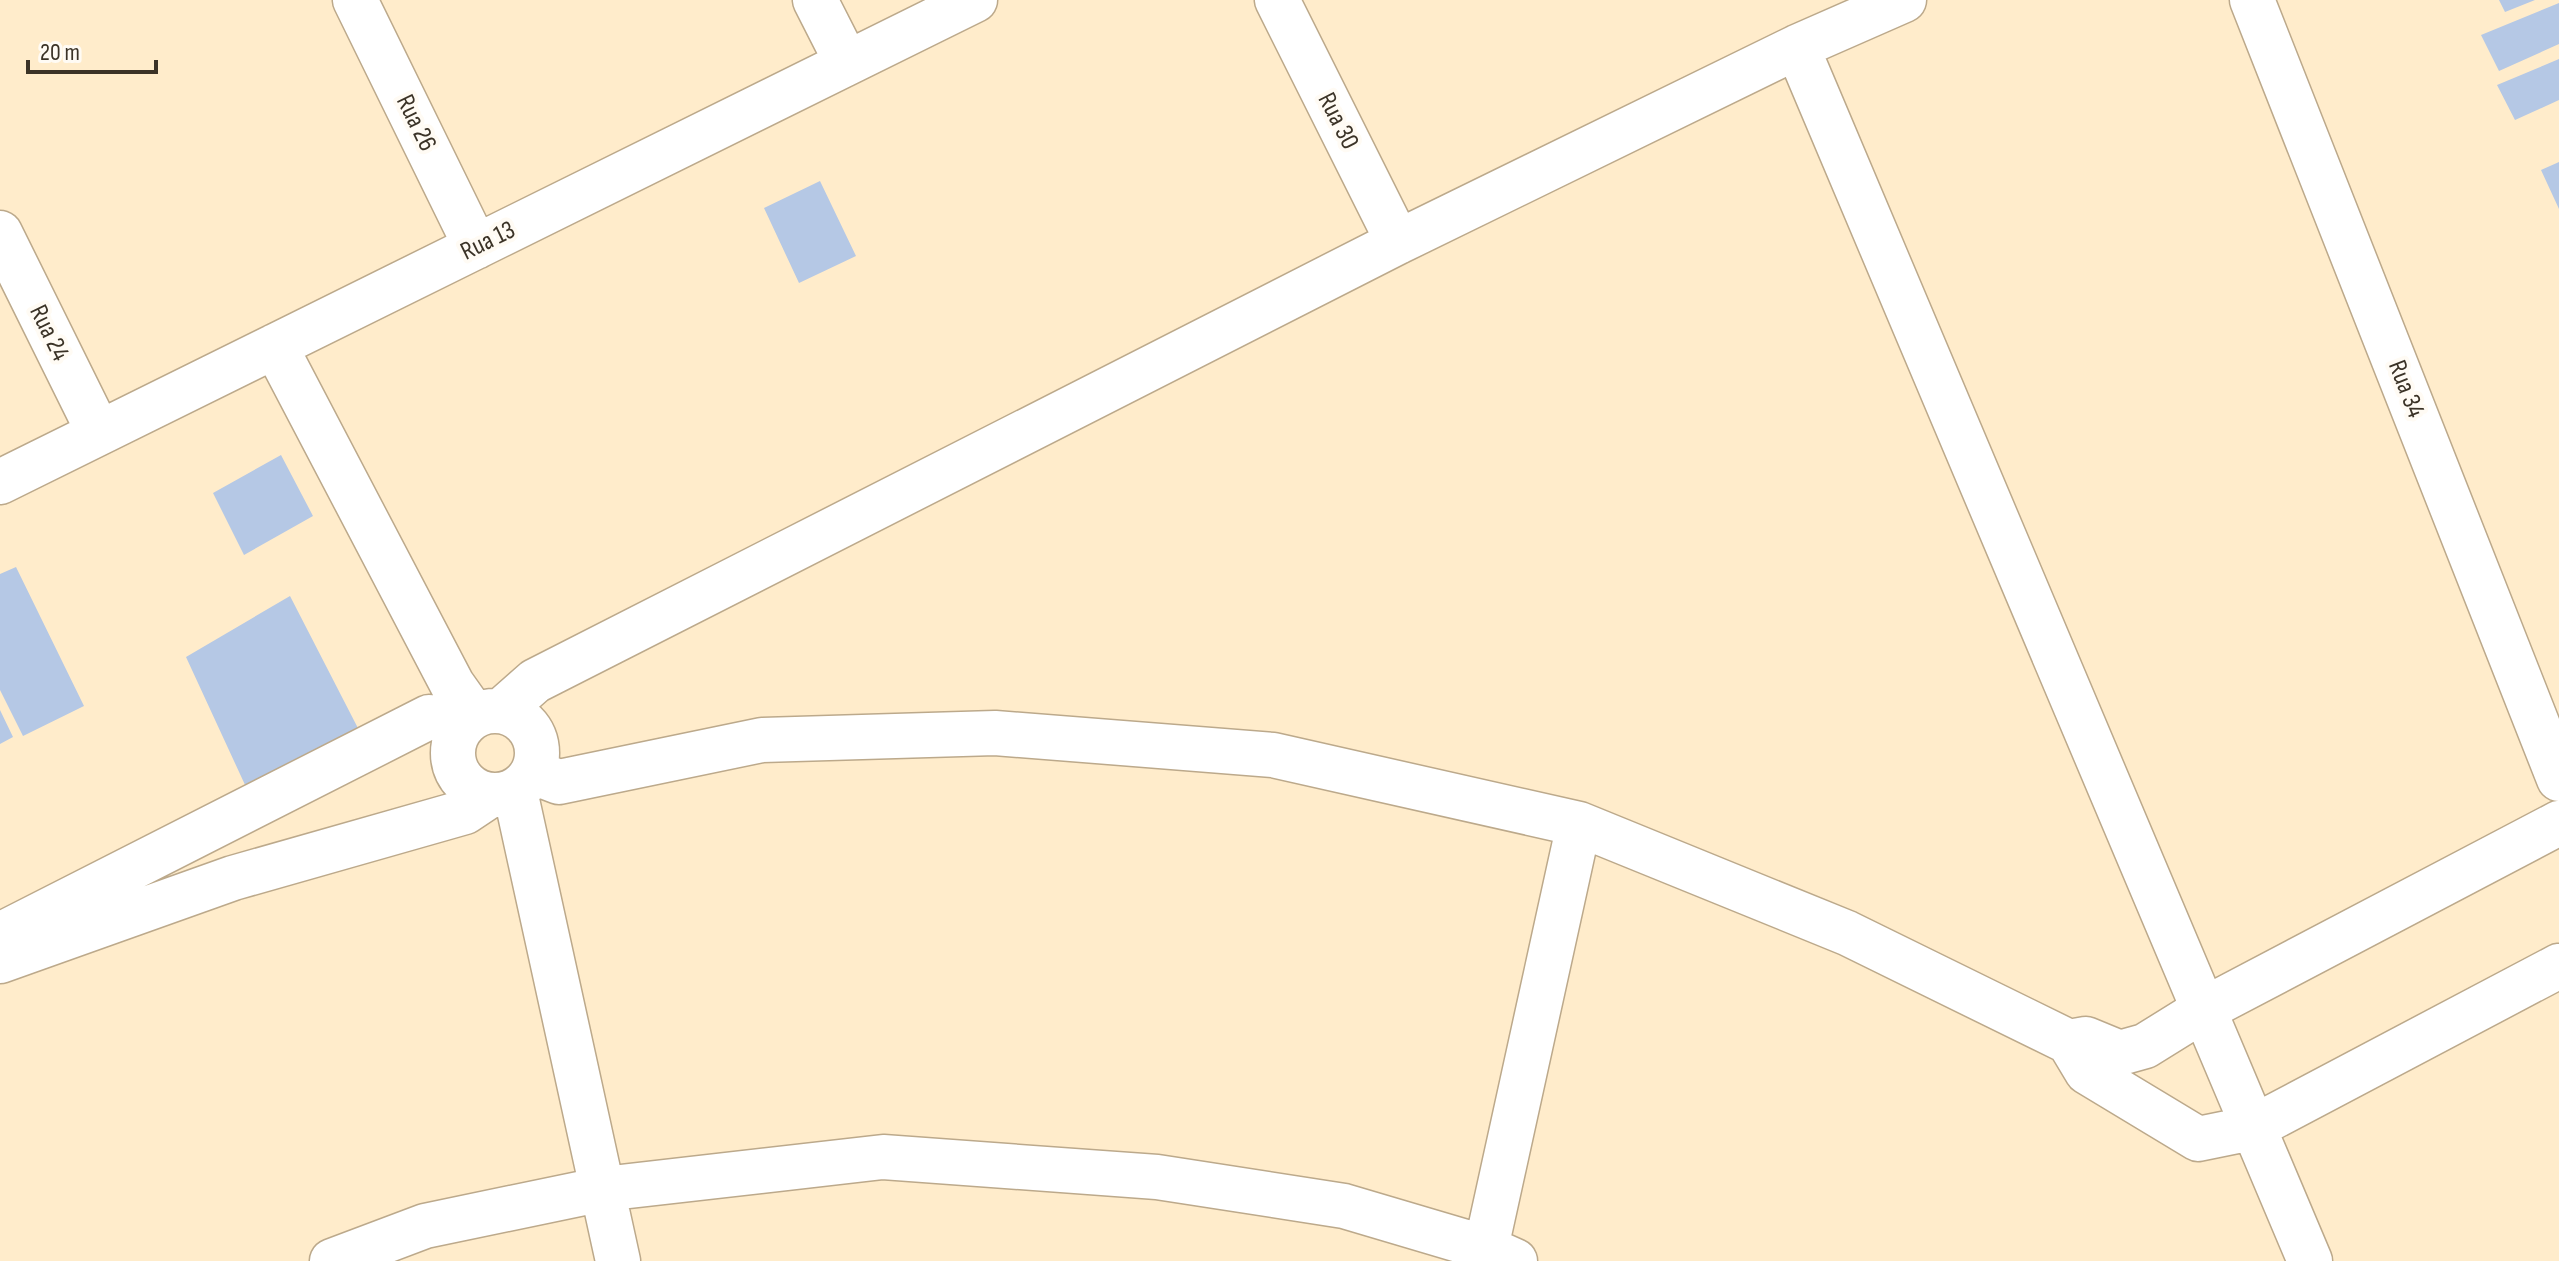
<svg xmlns="http://www.w3.org/2000/svg" width="2559" height="1261" viewBox="0 0 2559 1261" font-family="'Sofia Sans Condensed',sans-serif">
<style>
.building{fill:#b5c8e5}
.lines{fill:none;stroke-linecap:round;stroke-linejoin:round}
.street-casing{stroke:#bca98b;stroke-width:47}
.street{stroke:#fff;stroke-width:44}
.labels{text-anchor:middle;dominant-baseline:central;stroke-width:8;stroke-linejoin:round;paint-order:stroke}
.street-label{font-size:26px;fill:#3b3327;stroke:#fffbf4}
</style>
<rect width="100%" height="100%" fill="#ffeccb"/>
<path class="building" d="M2499,0H2535L2505,12Z
M2559,3V44L2499,71L2481,35Z
M2559,59V100L2515,120L2497,85Z
M2559,162V209L2541,170Z
M820,181L856,256L799,283L764,208Z
M281,455L313,516L244,555L213,493Z
M16,567L84,706L23,736L0,690V574Z
M290,596L362,736L252,800L186,657Z
M0,710L13,737L0,744Z"/>
<g class="lines">
<defs>
<path id="street" d="M355,0L476,247
M815,0L847,63
M1277,0L1398,242
M2252,0L2559,779
M1797,47L2310,1261
M0,233L99,433
M275,346L452,684L474,715
M0,482L975,0
M453 753a42 42 0 1 1 84 0a42 42 0 1 1-84 0Z
M501,711L535,681L1398,242L1797,47L1904,0
M533,772L559,782L762,740L995,733L1273,755L1579,824L1847,933L2069,1042L2087,1072L2198,1139L2252,1128L2559,966
M515,791L618,1261
M0,935L429,717L464,723
M0,961L233,878L465,812L489,796
M2069,1042L2086,1039L2120,1053L2145,1046L2203,1010L2559,823
M1486,1248L1579,824
M332,1261L425,1226L603,1189L883,1157L1157,1177L1344,1206L1486,1248L1515,1261"/>
</defs>
<use href="#street" class="street-casing"/>
<use href="#street" class="street"/>
</g>
<g class="labels">
<g class="street-label">
<text transform="translate(1338 121) rotate(63)">Rua 30</text>
<text transform="translate(416 123) rotate(64)">Rua 26</text>
<text transform="translate(488 241) rotate(-26)">Rua 13</text>
<text transform="translate(49 333) rotate(64)">Rua 24</text>
<text transform="translate(2406 389) rotate(69)">Rua 34</text>
</g>
</g>
<path d="M28 60v12h128v-12" fill="none" stroke="#3b3327" stroke-width="4"/>
<text x="40" y="60" font-size="24" fill="#3b3327" stroke="#fffbf4" stroke-width="6" paint-order="stroke">20 m</text>
</svg>
